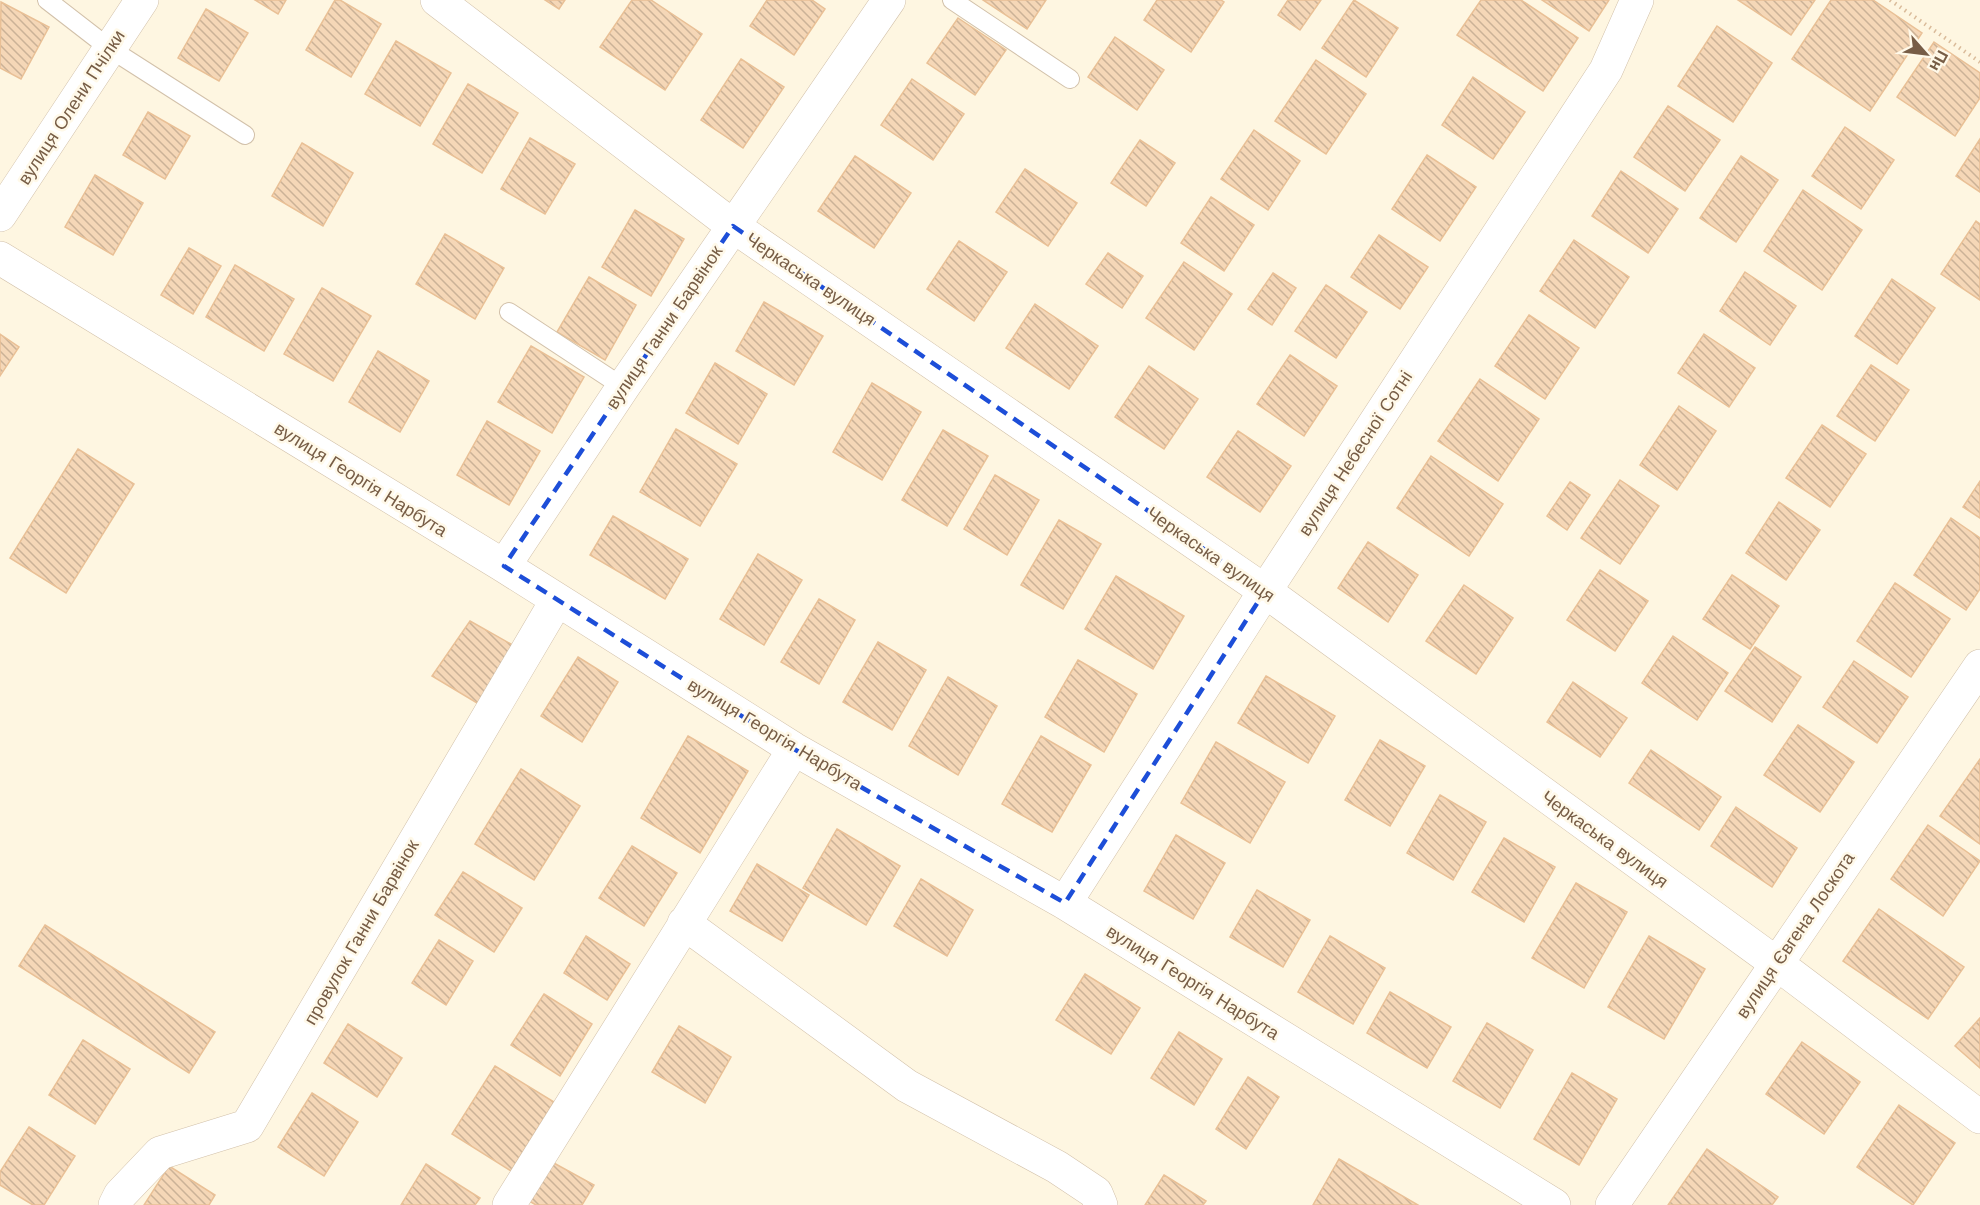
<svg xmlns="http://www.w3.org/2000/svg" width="1980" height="1205" viewBox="0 0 1980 1205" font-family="'Work Sans',sans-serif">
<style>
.building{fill:url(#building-back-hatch);stroke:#e9c096;stroke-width:1.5}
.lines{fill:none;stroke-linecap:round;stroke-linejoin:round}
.service-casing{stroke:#d2c1aa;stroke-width:20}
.minor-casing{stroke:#d2c1aa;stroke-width:34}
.path{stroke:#dabb9a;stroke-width:4;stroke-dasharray:1.5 4.5;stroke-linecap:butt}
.service{stroke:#fff;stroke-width:18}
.minor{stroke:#fff;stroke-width:33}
.marked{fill:none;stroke:#1d4ed8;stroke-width:4.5;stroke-dasharray:12 8;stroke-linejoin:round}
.labels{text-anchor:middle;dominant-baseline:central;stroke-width:5;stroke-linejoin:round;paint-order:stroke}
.street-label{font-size:18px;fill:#775d46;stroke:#fff9e9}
</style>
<defs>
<pattern id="building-back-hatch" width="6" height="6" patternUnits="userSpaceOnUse" patternTransform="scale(1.5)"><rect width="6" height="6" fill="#f5d7b7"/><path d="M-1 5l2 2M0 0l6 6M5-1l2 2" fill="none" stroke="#cbb297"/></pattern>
</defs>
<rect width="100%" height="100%" fill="#fef6e1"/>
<path class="building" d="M255,0H286L278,14Z
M335,0H340L381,24L351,77L306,50Z
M545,0H565L559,9Z
M632,0H651L702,34L665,90L600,47Z
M767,0H812L825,9L794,55L750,26Z
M983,0H1046L1027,29Z
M1157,0H1221L1224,2L1191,52L1144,20Z
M1288,0H1321L1300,30L1278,15Z
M1354,0L1398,28L1366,77L1322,48Z
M1481,0H1521L1578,38L1543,91L1457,35Z
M1542,0H1609L1589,31Z
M1738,0H1815L1791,35Z
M1831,0H1873L1922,33L1870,111L1792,59Z
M1,2L49,27L21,79L0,68Z
M206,9L248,33L219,81L178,58Z
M958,18L1006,50L975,95L927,63Z
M1717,26L1772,63L1733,122L1678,86Z
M1115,37L1164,70L1137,110L1088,77Z
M396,41L451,73L420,126L365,94Z
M1934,42L1980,73V98L1955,136L1897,97Z
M741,59L784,87L743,148L701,120Z
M1316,60L1366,94L1326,154L1275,121Z
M1473,77L1525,112L1493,159L1442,125Z
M912,79L964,114L933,160L881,125Z
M468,84L518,113L482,173L433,144Z
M1668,106L1720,140L1685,191L1634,157Z
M148,112L190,136L165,179L123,155Z
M1845,127L1894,160L1861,209L1812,176Z
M1254,130L1300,161L1268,210L1221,179Z
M530,138L575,164L545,214L501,189Z
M1980,139V192L1956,176Z
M1140,140L1175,163L1146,206L1111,183Z
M302,143L353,173L323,226L272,196Z
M1427,155L1476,187L1440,241L1392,209Z
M855,156L911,193L874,248L818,211Z
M1741,156L1778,180L1736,242L1700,218Z
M1025,169L1077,203L1048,246L996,212Z
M1621,171L1678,209L1648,253L1592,216Z
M95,175L143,203L113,255L65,227Z
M1803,190L1862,230L1822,290L1764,251Z
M1211,197L1254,225L1224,271L1181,243Z
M635,210L684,239L651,296L602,267Z
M1976,221L1980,224V300L1941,274Z
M445,234L504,268L475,319L416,284Z
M1379,235L1428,267L1400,309L1351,277Z
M1574,240L1629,277L1595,328L1540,291Z
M959,241L1007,272L974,321L927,289Z
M189,248L221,266L193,314L161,295Z
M1108,253L1143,276L1122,308L1086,284Z
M1184,262L1232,294L1194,350L1146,318Z
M235,265L294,299L264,351L206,317Z
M1745,272L1796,306L1770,345L1720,311Z
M1273,273L1296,288L1272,325L1248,309Z
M589,277L636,305L605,360L557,332Z
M1892,279L1935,308L1897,364L1855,336Z
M1326,285L1367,312L1336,358L1295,331Z
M322,288L371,316L333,381L284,354Z
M764,302L823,336L794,385L736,351Z
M1035,304L1098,346L1069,389L1006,348Z
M1529,315L1579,348L1545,399L1495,366Z
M0,334L19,347L0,376Z
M1704,334L1755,368L1729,407L1678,373Z
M531,346L584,377L552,433L498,402Z
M378,351L429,381L400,432L349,402Z
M1290,355L1337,386L1304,436L1257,404Z
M715,363L767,394L738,444L686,413Z
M1871,365L1909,390L1875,441L1837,416Z
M1149,366L1198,399L1164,449L1115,417Z
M1480,379L1539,419L1498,481L1438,441Z
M872,383L921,412L882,480L833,452Z
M1679,406L1716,431L1677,490L1640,465Z
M487,421L540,451L509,505L457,475Z
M1822,425L1866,454L1830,507L1786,478Z
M676,429L737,464L700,526L640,492Z
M943,430L988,456L947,526L902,500Z
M1238,431L1291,466L1260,512L1207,477Z
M78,449L134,484L66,593L10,558Z
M1431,456L1503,504L1469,556L1397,508Z
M995,475L1039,500L1007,555L964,529Z
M1620,480L1659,506L1620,564L1581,538Z
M1980,481V518L1963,507Z
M1570,482L1590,495L1567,530L1547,516Z
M1779,502L1820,530L1786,580L1746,553Z
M613,516L688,559L665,599L590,555Z
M1951,518L1980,538V589L1966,610L1914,575Z
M1059,520L1101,544L1063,609L1021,585Z
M1368,542L1418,575L1388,622L1338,588Z
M758,554L802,580L764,645L720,619Z
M1600,570L1648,601L1615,651L1567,620Z
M1732,575L1779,606L1750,649L1703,619Z
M1116,576L1184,616L1153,669L1085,629Z
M1895,583L1950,619L1911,677L1857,641Z
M1464,585L1513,618L1476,674L1426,641Z
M819,599L855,620L819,684L781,662Z
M470,621L518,648L482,706L432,676Z
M1673,636L1728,673L1697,720L1642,683Z
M878,642L926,670L892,730L843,702Z
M1755,647L1801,677L1772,722L1725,691Z
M578,657L618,682L582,742L541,716Z
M1078,660L1137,694L1104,752L1045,717Z
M1854,661L1908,697L1877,743L1823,707Z
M1266,676L1335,716L1308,763L1238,723Z
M948,677L997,706L958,775L909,746Z
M1573,682L1627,718L1600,757L1547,722Z
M1798,725L1854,762L1820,812L1764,775Z
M688,736L748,771L700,853L641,818Z
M1041,736L1091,765L1052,832L1002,804Z
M1380,740L1425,766L1390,826L1345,800Z
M1216,742L1285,782L1250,843L1181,803Z
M1651,750L1721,797L1699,830L1629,783Z
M1980,759V844L1940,816Z
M521,769L580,806L534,880L475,844Z
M1440,795L1486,822L1453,880L1407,853Z
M1736,807L1797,848L1772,887L1711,846Z
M1928,825L1980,861L1943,916L1891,879Z
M837,829L900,866L866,925L803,888Z
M1176,835L1225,863L1193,919L1144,891Z
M1504,838L1555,867L1524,922L1472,892Z
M632,846L677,873L644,926L599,898Z
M757,864L809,895L782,941L730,911Z
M463,872L522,908L494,952L435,915Z
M921,879L973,910L947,956L894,926Z
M1576,883L1627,912L1584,988L1532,958Z
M1257,890L1310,920L1283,967L1230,937Z
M1879,909L1964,967L1928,1019L1843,961Z
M45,925L215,1032L189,1073L19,966Z
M586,936L630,964L607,1000L564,973Z
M1330,936L1385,968L1353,1024L1298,992Z
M1649,936L1705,969L1664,1039L1608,1007Z
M439,940L473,961L446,1005L412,983Z
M1085,974L1140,1008L1111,1054L1056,1020Z
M1390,992L1451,1027L1427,1068L1367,1033Z
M544,994L592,1024L560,1076L511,1045Z
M1980,1018V1068L1955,1046Z
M1487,1023L1533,1050L1500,1108L1453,1081Z
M348,1024L402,1058L377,1097L324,1063Z
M679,1026L731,1057L705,1103L652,1072Z
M1179,1032L1222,1059L1194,1105L1151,1078Z
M83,1040L130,1069L95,1124L49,1095Z
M1802,1042L1860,1082L1824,1134L1766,1094Z
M495,1066L554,1102L511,1171L452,1134Z
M1572,1073L1617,1099L1579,1165L1534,1139Z
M1248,1077L1279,1097L1246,1149L1216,1129Z
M312,1093L358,1122L324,1176L278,1147Z
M1899,1105L1955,1143L1913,1205L1857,1167Z
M29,1127L75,1156L44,1205H33L0,1185V1172Z
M1707,1149L1778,1197L1772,1205H1668Z
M1339,1159L1418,1205H1313Z
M552,1162L594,1185L582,1205H536L529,1201Z
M426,1164L480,1198L475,1205H401Z
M169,1166L215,1195L209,1205H144Z
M1164,1175L1206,1201L1203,1205H1145Z"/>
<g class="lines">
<defs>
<path id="service" d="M47,0L109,48L245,135
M952,0L1070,79
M509,312L623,387"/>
<path id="minor" d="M437,0L733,226L1265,591L1776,963L1980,1117
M0,215L142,0
M0,258L504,566L794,749L1065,903L1554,1205
M504,566L623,387L889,0
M1065,903L1265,591L1606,70L1637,0
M684,923L907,1086L1057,1167L1096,1193L1101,1205
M115,1205L120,1195L160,1153L247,1126L557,600
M509,1205L794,749
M1612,1205L1980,666"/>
</defs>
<use href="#service" class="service-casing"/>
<use href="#minor" class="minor-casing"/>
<path class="path" d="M1890,0L1980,62"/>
<use href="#service" class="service"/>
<use href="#minor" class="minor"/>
</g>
<path class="marked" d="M733,226L1265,591L1065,903L794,749L504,566Z"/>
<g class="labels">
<g class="street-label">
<text transform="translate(71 107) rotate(-57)">вулиця Олени Пчілки</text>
<text transform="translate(811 279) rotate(34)">Черкаська вулиця</text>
<text transform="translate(664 327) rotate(-56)">вулиця Ганни Барвінок</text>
<text transform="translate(1355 453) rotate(-57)">вулиця Небесної Сотні</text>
<text transform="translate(361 479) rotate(32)">вулиця Георгія Нарбута</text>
<text transform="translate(1211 554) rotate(35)">Черкаська вулиця</text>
<text transform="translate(775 734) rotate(31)">вулиця Георгія Нарбута</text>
<text transform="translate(1605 839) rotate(36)">Черкаська вулиця</text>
<text transform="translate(361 932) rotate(-60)">провулок Ганни Барвінок</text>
<text transform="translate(1795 935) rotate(-56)">вулиця Євгена Лоскота</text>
<text transform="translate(1193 982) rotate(32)">вулиця Георгія Нарбута</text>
</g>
</g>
<g transform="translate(1926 54) rotate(118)" stroke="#fff9e9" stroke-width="4.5" paint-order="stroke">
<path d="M0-4.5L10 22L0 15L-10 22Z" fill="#775d46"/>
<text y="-9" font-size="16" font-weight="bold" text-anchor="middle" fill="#775d46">Пн</text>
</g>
</svg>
